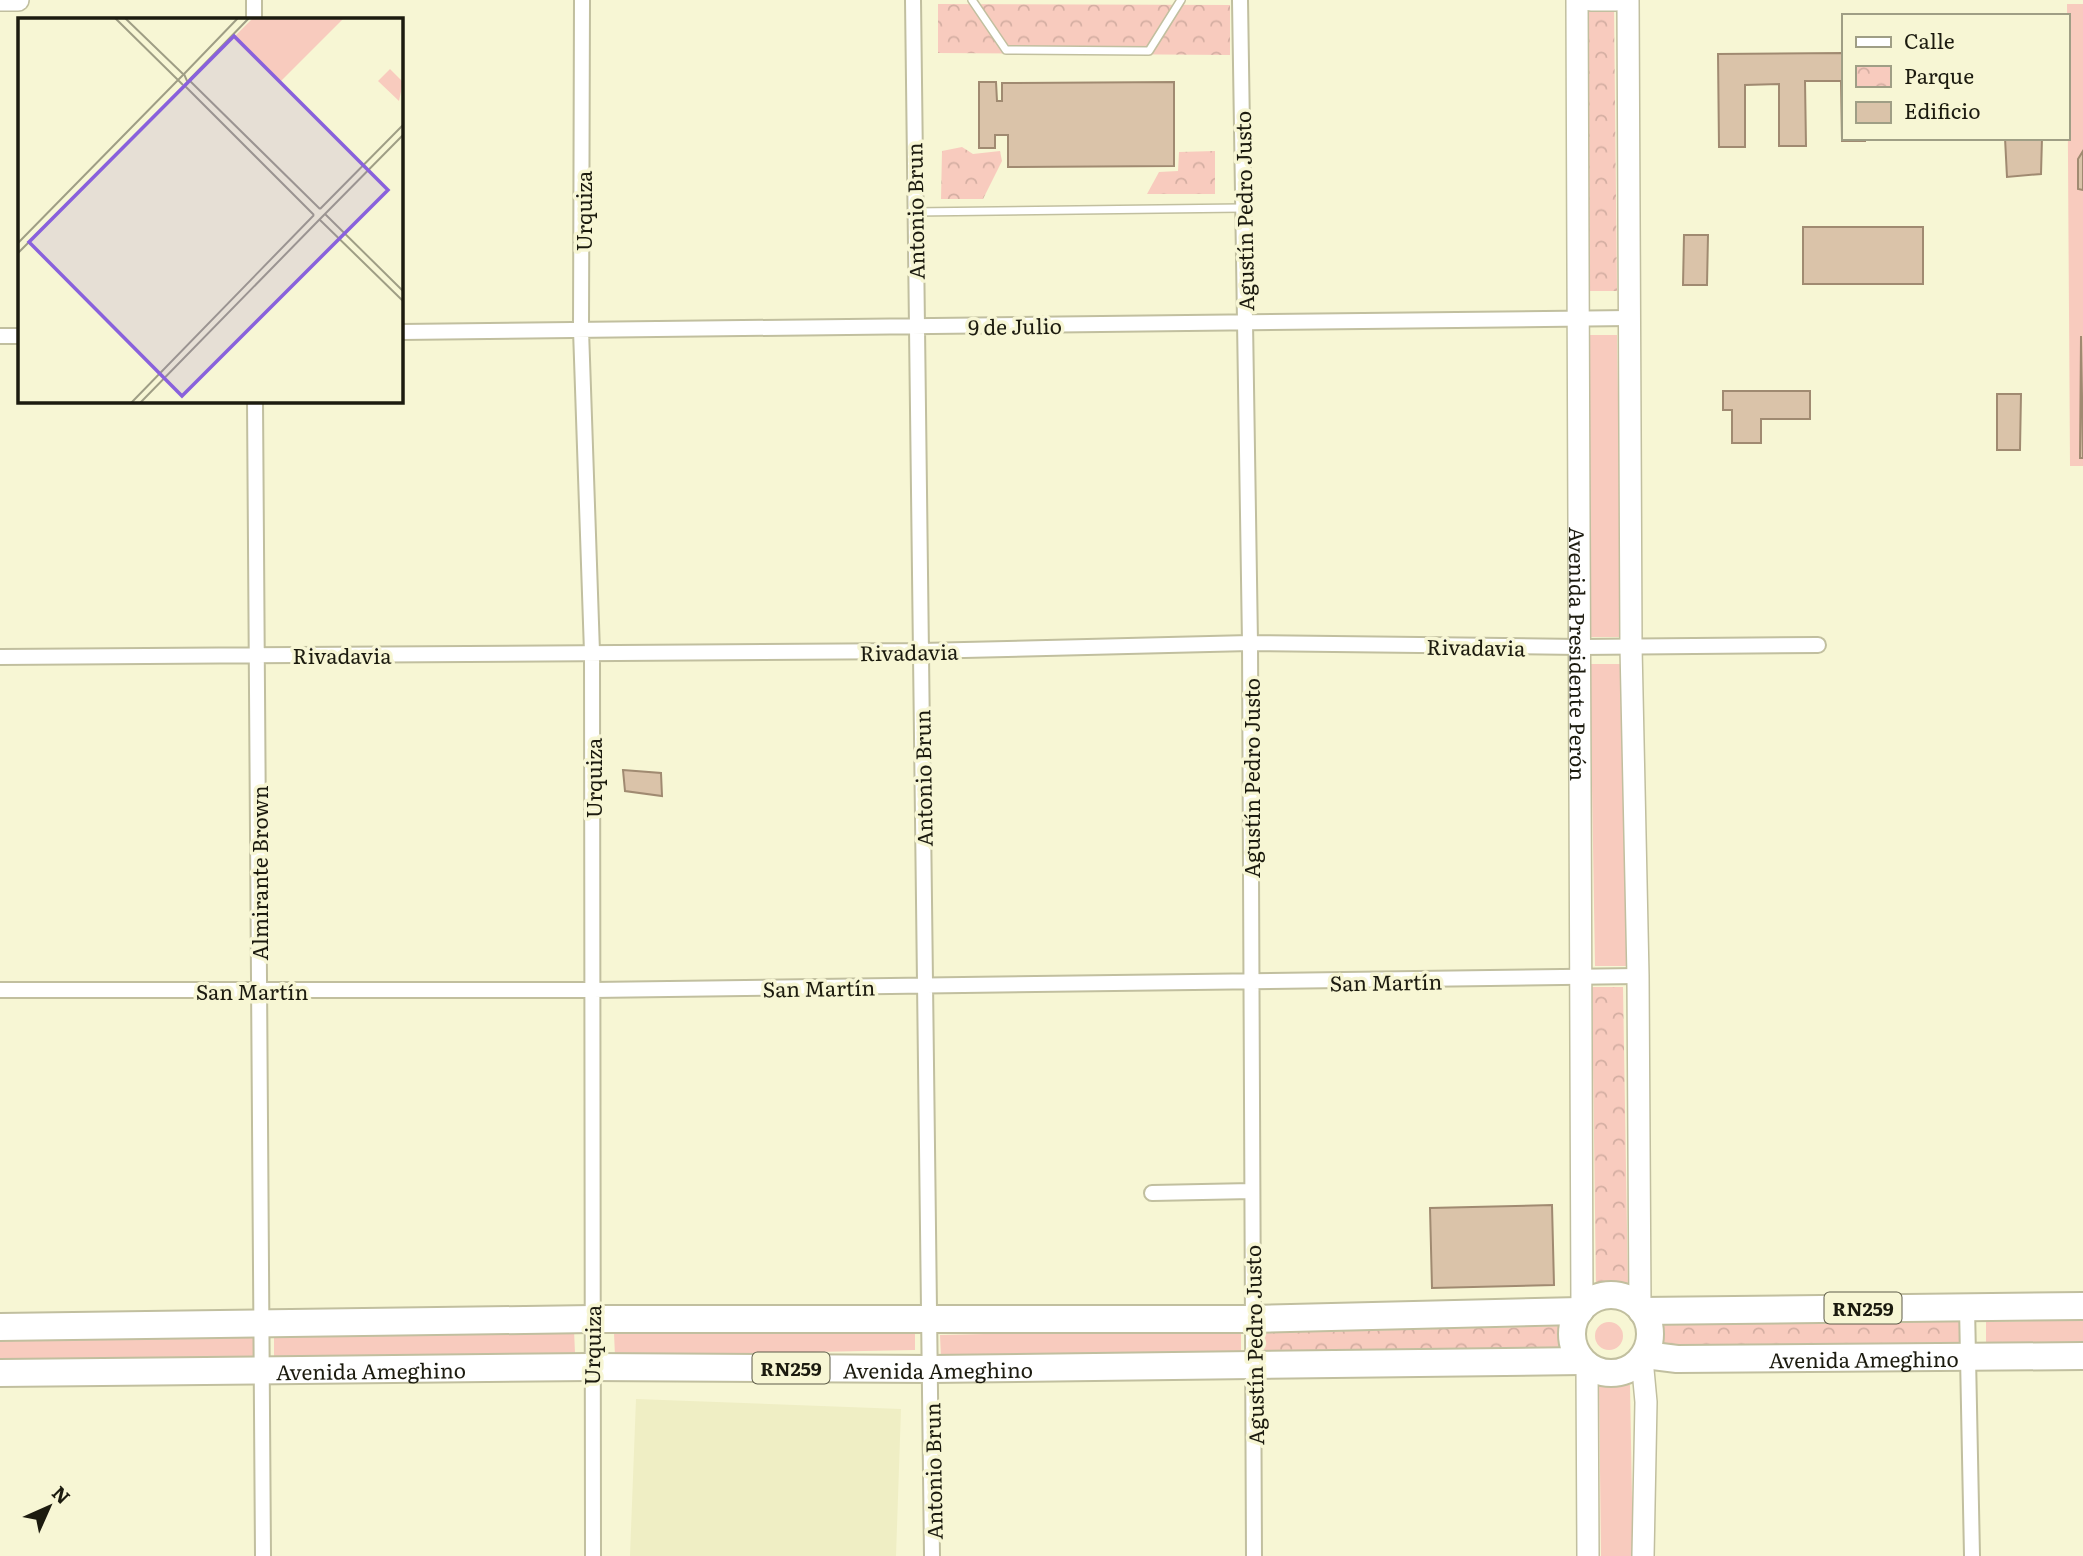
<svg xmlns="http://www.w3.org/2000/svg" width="2083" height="1556" viewBox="0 0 2083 1556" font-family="Literata,serif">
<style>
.built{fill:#efeec4}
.green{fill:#f8cbbe}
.park{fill:url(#park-crowns)}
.building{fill:#dac3a9;stroke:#a08a71;stroke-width:2}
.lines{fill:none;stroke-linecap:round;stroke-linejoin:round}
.lane-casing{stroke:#c1bf9f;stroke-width:10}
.street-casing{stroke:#c1bf9f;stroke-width:18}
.secondary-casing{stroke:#c1bf9f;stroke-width:24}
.highway-casing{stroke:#c1bf9f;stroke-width:30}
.lane{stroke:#fff;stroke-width:7}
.street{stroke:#fff;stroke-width:14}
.secondary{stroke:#fff;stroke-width:21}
.highway{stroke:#fff;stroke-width:26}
.labels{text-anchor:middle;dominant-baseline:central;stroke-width:7;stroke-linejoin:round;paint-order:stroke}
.shield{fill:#f7f6d4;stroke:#5e5d4a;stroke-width:2}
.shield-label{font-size:19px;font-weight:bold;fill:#1c1b0f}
.street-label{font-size:21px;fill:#1c1b0f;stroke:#f7f6d4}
.inset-road{fill:none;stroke:#9f9e85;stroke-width:2}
.view{fill:#8961dc;fill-opacity:0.15;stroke:#8961dc;stroke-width:3.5}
.inset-edge{fill:none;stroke:#1c1b0f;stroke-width:3.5}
</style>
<defs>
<pattern id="park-crowns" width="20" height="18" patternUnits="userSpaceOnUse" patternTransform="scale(1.75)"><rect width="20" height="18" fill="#f8cbbe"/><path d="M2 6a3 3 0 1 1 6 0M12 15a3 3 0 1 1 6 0" fill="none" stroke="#d4aea2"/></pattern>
</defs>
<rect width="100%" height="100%" fill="#f7f6d4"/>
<path class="built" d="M636,1399L901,1409L896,1556H630Z"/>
<path class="green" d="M2067,4H2083V466H2070Z
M1586,335H1617L1622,637H1591Z
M1590,664H1622L1627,966H1595Z
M2083,1320V1343L1986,1345V1322Z
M1595 1336a14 14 0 1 1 28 0a14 14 0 1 1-28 0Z
M915,1327V1350L615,1356L614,1333Z
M1241,1328V1352L941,1358L940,1335Z
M574,1330L575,1353L274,1359V1336Z
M253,1334V1357L0,1362V1339Z
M1599,1385H1630L1633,1556H1601Z"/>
<path class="park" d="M938,4L1230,5V55L938,53Z
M1614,8L1617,291H1589L1586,9Z
M962,147L973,154L1000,151L1002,161L983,199H941L942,151Z
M1215,151V194H1147L1159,172L1178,171L1179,152Z
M1592,987H1623L1628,1289H1596Z
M1959,1319V1342L1659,1349L1658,1325Z
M1564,1326V1349L1264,1356L1263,1333Z"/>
<path class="building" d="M1843,53V138L1866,141H1842L1841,81H1805L1806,146H1779V84L1745,85V147H1719L1718,54Z
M979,82H996L997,101H1002V83L1174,82V166L1008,167V135H995V148H979Z
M2005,138H2042L2041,174L2007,177Z
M2083,151V190L2078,189V159Z
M1803,227H1923V284H1803Z
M1684,235H1708L1707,285H1683Z
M2081,336L2083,458H2080Z
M1723,391H1810V419H1761V443H1732V410H1723Z
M1997,394H2021L2020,450H1997Z
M623,770L661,773L662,796L625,791Z
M1552,1205L1554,1285L1432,1288L1430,1208Z"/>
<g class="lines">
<defs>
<path id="lane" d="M972,0L1006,50L1149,51L1181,0
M914,212L1242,208"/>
<path id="street" d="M254,0V19
M582,0L581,330L592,652L593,1556
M913,0L932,1556
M1240,0L1250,643L1254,1556
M401,332L1629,318
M0,336H19
M255,401L263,1556
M0,657L921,651L1250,643L1580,647L1818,645
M0,990H593L1638,976
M1152,1193L1252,1191
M1967,1307L1972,1556"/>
<g id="secondary">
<path d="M0,0H18"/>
<path id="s1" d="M1577,0L1582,1309"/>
<path d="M1591,0H1616"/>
<path d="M1628,0L1631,647L1638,976L1640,1308"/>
<path d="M1642,1359L1646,1402L1643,1556"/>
<path d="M1587,1364L1588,1556"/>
</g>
<g id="highway">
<circle cx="1611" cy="1334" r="39"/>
<path d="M1642,1311L2083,1306"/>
<path d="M0,1327L592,1319H1251L1580,1311"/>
<path id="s2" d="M1645,1355L1677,1359L2083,1356"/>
<path id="s3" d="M0,1373L590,1367L931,1369L1582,1361"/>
</g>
</defs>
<use href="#lane" class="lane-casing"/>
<use href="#street" class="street-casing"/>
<use href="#secondary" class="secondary-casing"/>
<use href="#highway" class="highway-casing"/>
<use href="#lane" class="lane"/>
<use href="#street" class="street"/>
<use href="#secondary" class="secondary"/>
<use href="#highway" class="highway"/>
</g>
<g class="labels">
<g class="shield">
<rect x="1824.5" y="1292.5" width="77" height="31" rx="5"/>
<rect x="752.5" y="1352.5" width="77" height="31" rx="5"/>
</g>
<g class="shield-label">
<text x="1863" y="1308">RN259</text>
<text x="791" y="1368">RN259</text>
</g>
<g class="street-label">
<text transform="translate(582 211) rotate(-90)">Urquiza</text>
<text transform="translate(914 211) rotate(-91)">Antonio Brun</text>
<text transform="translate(1243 211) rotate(-91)">Agustín Pedro Justo</text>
<text transform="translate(1015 325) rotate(-1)">9 de Julio</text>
<text transform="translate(1476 646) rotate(1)">Rivadavia</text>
<text transform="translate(909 651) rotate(-1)">Rivadavia</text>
<text x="342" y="654">Rivadavia</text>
<text stroke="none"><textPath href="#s1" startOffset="654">Avenida Presidente Perón</textPath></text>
<text transform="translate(592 778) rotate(-90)">Urquiza</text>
<text transform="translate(922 778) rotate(-91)">Antonio Brun</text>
<text transform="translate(1250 778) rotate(-90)">Agustín Pedro Justo</text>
<text transform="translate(258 873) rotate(-90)">Almirante Brown</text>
<text transform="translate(1386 981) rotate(-1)">San Martín</text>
<text transform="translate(819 987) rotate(-1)">San Martín</text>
<text x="252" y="990">San Martín</text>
<text transform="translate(591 1345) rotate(-89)">Urquiza</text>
<text transform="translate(1253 1345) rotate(-91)">Agustín Pedro Justo</text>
<text stroke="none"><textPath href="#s2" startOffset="219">Avenida Ameghino</textPath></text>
<text stroke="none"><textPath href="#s3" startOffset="938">Avenida Ameghino</textPath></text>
<text stroke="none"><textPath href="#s3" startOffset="371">Avenida Ameghino</textPath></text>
<text transform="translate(932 1471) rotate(-91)">Antonio Brun</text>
</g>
</g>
<g transform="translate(18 18)">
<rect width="385" height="385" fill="#f7f6d4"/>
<path d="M235,0H326L261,65L215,20ZM372,51L385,64L381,83L360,63Z" fill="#f8cbbe"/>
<path class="inset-road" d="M97,0L160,62M107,0L165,56M166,56L220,0M171,62L231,0M171,62L302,191M166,67L296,197M302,191L385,107M307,196L385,273M301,202L385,117M302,202L385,283M0,225L160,62M0,235L170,65L166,56L160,62L165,67M113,385L296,197M122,385L301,202"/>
<path class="view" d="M216,18L370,172L164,378L11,224Z"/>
<rect width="385" height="385" class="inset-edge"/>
</g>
<rect x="1842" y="14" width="228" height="126" fill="#f7f6d4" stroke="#9f9e85" stroke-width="2"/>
<rect x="1856" y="37" width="35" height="10" fill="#ffffff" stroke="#9f9e85" stroke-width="2"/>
<text x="1904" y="49" font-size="21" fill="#1c1b0f">Calle</text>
<rect x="1856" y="66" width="35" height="21" fill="url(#park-crowns)" stroke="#9f9e85" stroke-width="2"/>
<text x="1904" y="84" font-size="21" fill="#1c1b0f">Parque</text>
<rect x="1856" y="102" width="35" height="21" fill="#dac3a9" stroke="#9f9e85" stroke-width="2"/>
<text x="1904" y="119" font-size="21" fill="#1c1b0f">Edificio</text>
<g transform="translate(49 1507) rotate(45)" stroke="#f7f6d4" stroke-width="5" paint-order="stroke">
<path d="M0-5L12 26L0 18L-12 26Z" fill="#1c1b0f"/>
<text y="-10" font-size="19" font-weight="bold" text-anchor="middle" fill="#1c1b0f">N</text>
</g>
</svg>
